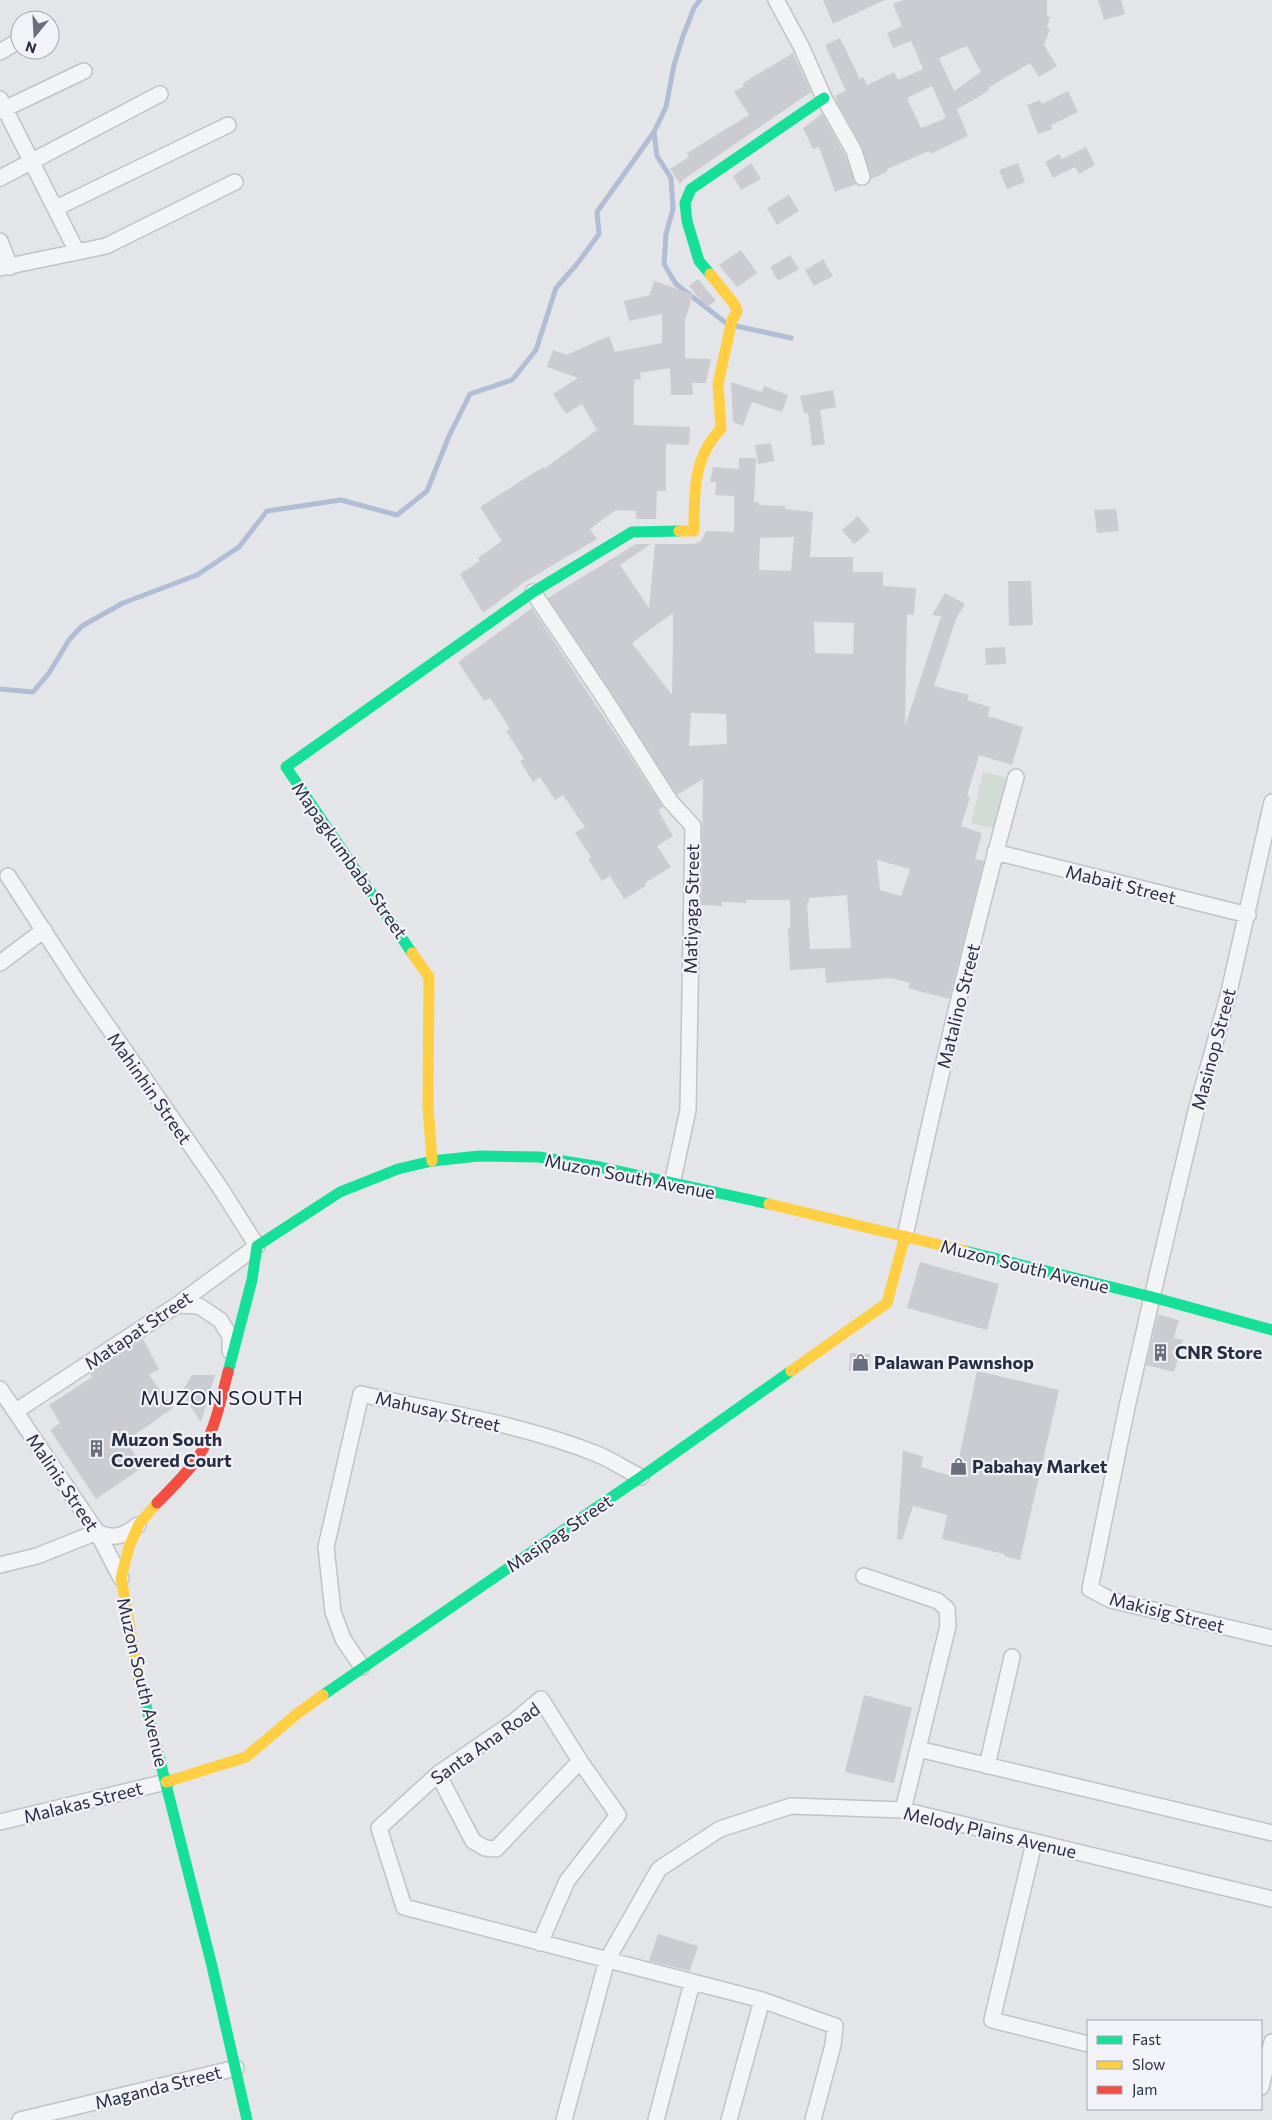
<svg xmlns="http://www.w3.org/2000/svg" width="1272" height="2120" viewBox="0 0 1272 2120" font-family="Commissioner,sans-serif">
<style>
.green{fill:#d2dcd4}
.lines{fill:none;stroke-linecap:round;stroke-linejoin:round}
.stream{stroke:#b1bcd5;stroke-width:5}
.building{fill:#cbccd1;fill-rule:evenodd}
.street-casing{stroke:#c1c2c7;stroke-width:18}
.street{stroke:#f3f4f6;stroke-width:15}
.fast{stroke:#16e098;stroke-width:11}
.slow{stroke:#ffcf43;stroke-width:11}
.jam{stroke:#f24e42;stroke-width:11}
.labels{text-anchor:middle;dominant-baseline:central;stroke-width:4.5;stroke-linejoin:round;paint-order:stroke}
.street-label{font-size:18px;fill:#292e44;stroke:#f2f3f8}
.poi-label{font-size:18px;font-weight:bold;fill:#292e44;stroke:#f2f3f8;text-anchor:start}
.quarter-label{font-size:20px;letter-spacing:1px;fill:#1b1f35;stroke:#f2f3f8}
</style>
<rect width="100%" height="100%" fill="#e4e5e9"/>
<path class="green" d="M983,771L1021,782L1005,832L971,823Z"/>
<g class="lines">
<path class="stream" d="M654,132L657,156L671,178L673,209L666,234L664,264L676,284L726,323
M736,326L791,338
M0,689L33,692L49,673L69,640L82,626L123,603L197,575L239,547L267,511L341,500L397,515L427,491L449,436L470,394L512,380L536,350L556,288L577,264L599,234L597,212L654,132L666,107L674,65L683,36L694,8L700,0"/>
</g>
<path class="building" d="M823,0H885L833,24Z
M903,0H1047V16L1050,17L1047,27L1050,29L1044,45L1057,66L1039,77L1030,63L988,88L989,90L982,95L957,109L968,136L930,154L929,151L887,169L888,171L871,179L862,147L836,100V95L846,91L825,45L840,38L860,79L863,77L867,85L894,72L898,80L923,69L911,41L893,48L887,33L902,26L893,4ZM967,46L981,72L954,91L939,58ZM932,86L946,118L921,128L907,98Z
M1098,0H1121L1125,14L1104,20Z
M793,53L811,92L684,179L680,184L670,169L689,157L687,153L749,115L734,92L744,86L743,83Z
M1068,91L1078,112L1051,125L1052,129L1038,134L1027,105L1040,100L1042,104Z
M822,114L845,155L856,184L835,192L819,147L813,149L803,128Z
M1086,147L1095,165L1079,174L1075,167L1053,178L1045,162L1059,154L1062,159Z
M751,163L761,179L741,190L733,176Z
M1018,163L1025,182L1007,189L999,170Z
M789,195L799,211L777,225L767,208Z
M741,250L757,273L737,287L719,265Z
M790,255L799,269L778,281L770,267Z
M823,259L833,276L814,286L805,270Z
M698,279L716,301L707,307L689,286Z
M654,281L693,294L685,321V358L711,359L706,383H692L693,395H671L670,368L640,373L641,379L634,380V425L690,427L689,445L666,444V491H657L656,519H636V511L616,510L590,529L597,539L526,581L483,613L460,574L480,561L478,558L502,541L480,507L543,467L544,469L597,430L582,404L566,414L553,394L578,378L547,367L553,350L566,355L609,336L615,352L662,343V314L629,321L624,301L650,295Z
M731,382L762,392L764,386L788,395L782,412L752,402L743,426L733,422Z
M833,390L836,407L820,410L825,444L812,446L808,413H804L800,396Z
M771,443L774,461L758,464L755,445Z
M739,458H756L754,502H759V505L785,506V509L813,512L810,557H853V572H883V586L916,588L914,615L907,614L905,726L941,616L932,615L945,593L965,604L956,619L934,686L969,695L967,700L990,707L988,716L1023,727L1012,765L979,755L967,796L970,797L961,826L982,833L975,859L984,861L949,999L908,988L910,983L891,978L826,983L825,968L790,970L788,928H790V900H746V903L722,902V906L701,905L703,779L677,795L548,598L636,544H651L620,565L649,608L655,544H694L701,541L706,531L734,532V496L715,495L716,482H710L713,467L739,469ZM794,537L791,571L759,570L760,538ZM673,613V638L672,695L632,643ZM814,622L854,623L853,654L815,653ZM691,713L726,714L727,744L689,746ZM877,860L910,869L901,896L880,890ZM847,895L851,948L810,949L807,903H809V898Z
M1116,509L1119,531L1097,533L1094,510Z
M858,516L870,531L854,544L842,530Z
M1008,581H1031L1033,625L1009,626Z
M532,608L663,807L658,810L673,836L657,846L671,867L645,883L646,886L624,899L610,876L602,881L588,859L591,857L575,833L585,827L563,795L555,800L540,777L533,782L520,761L524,759L506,731L510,729L490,698L484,701L458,662Z
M1005,647L1006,664L986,665L985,648Z
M920,1262L999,1284L987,1330L907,1308Z
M1158,1314L1179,1320L1174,1338L1183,1340L1174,1372L1146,1365Z
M143,1339L159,1369L149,1375L173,1408L126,1441L143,1467L96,1499L50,1430L60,1423L49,1405L92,1377L90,1373Z
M850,1353L870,1354V1372L849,1371Z
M977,1371L1059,1390L1020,1560L1004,1556V1554L942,1539L947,1515L913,1506L902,1540L897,1539L903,1450L923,1457L921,1467L955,1477Z
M192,1375H215L201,1422L181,1393Z
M864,1695L912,1708L894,1783L845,1772Z
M658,1934L698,1946L690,1971L649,1961Z"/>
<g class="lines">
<defs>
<path id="street" d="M776,0L801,46L824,98L854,151L862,177
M0,52L20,40
M0,99L77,252
M0,111L84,71
M0,178L160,94
M56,208L228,125
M0,241L10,267
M0,268L106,246L235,182
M533,592L605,699L670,801L693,826L688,1110L672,1184
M1272,802L1228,996L1196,1111L1152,1297L1127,1407L1090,1589L1111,1600L1272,1638
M995,852L1248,915
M8,876L81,988L219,1186L257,1246L177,1305L16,1411
M0,963L44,930
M905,1236C938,1083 974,929 1016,777
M177,1305L199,1306L220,1320L230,1336V1351
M0,1389L97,1532L121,1578
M0,1565L37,1556L97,1532C114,1540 124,1536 138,1525
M864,1576L938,1601L947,1609L948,1626L903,1810
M362,1667L343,1639L333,1612L326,1547L361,1394C440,1412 522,1424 597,1454C612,1460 626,1470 641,1477
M918,1749L1272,1833
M987,1766L1012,1657
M438,1774L473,1841L485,1848L496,1849L580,1761
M0,1822L166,1782
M1034,1843L992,2020L1088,2044
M540,1943L567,1881L618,1815L580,1761L541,1699L511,1724L438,1774L379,1828L404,1907L762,2000L835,2026L833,2045L813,2120
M1261,2087L1272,2042
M20,2120L236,2068
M564,2120L607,1960L659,1869L720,1829L791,1806L903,1810L1272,1899
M656,2120L692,1983
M729,2120L762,2000"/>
</defs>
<use href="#street" class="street-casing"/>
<use href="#street" class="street"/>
<path class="fast" d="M710,274L699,261L687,221L685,203L691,189L824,98
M412,953L286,767L533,592L632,532L679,531
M965,1251L1152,1297L1272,1330
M228,1372L252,1280L257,1246L340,1192L398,1169L432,1161L479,1156L539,1157L600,1167L769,1204
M139,1678L212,1966L247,2120
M323,1695L641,1477L791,1371"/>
<path class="slow" d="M679,531H694C694,494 693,457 721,429L718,384L732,320L737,312L735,305L710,274
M412,953L429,977L428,1106L432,1161
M769,1204L965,1251
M791,1371L887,1303L905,1236
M139,1678L121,1578L129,1547L139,1524L157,1503
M166,1782L246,1757L298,1713L323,1695"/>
<path class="jam" d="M157,1503C170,1490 183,1477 194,1463C214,1437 220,1403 228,1372"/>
</g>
<defs>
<symbol id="building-bare" viewBox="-9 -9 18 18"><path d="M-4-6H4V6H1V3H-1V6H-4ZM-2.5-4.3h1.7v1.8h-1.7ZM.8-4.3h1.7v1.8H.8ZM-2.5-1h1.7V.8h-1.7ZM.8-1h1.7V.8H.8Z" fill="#6a6e7e" stroke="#f2f3f8" stroke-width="2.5" paint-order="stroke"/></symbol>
<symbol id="shop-bare" viewBox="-9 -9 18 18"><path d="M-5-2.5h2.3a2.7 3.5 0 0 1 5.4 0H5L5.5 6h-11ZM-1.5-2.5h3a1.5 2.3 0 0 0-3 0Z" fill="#6a6e7e" stroke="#f2f3f8" stroke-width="2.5" paint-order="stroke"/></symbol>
</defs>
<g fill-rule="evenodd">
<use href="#building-bare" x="1148" y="1340" width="25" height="25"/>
<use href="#shop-bare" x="848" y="1350" width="25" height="25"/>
<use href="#building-bare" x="84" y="1436" width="25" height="25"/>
<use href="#shop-bare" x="946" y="1454" width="25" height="25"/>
</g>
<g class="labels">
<g class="street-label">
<text transform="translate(350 860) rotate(55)">Mapagkumbaba Street</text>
<text transform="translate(1121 884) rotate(14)">Mabait Street</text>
<text transform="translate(691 909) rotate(-89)">Matiyaga Street</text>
<text transform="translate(958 1006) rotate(-76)">Matalino Street</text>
<text transform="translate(1213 1049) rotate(-75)">Masinop Street</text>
<text transform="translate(150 1088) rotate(55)">Mahinhin Street</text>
<text transform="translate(630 1176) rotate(11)">Muzon South Avenue</text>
<text transform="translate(1025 1266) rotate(14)">Muzon South Avenue</text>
<text transform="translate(138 1330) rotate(-34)">Matapat Street</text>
<text transform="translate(438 1411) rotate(13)">Mahusay Street</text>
<text transform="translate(63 1482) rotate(56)">Malinis Street</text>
<text transform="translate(559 1533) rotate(-34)">Masipag Street</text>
<text transform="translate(1167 1612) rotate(14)">Makisig Street</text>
<text transform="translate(143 1682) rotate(77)">Muzon South Avenue</text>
<text transform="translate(485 1743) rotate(-35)">Santa Ana Road</text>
<text transform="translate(83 1802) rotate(-14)">Malakas Street</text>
<text transform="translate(990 1832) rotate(13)">Melody Plains Avenue</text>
<text transform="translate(158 2087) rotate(-14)">Maganda Street</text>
</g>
<g class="poi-label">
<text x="1175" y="1352">CNR Store</text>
<text x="874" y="1362">Palawan Pawnshop</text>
<text x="111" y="1439">Muzon South<tspan x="111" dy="21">Covered Court</tspan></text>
<text x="972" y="1466">Pabahay Market</text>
</g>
<g class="quarter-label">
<text x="222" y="1397">MUZON SOUTH</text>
</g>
</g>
<rect x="1087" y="2020" width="175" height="90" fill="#f2f3f8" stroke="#a2a4b0"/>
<rect x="1097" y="2036" width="25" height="8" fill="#16e098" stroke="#a2a4b0"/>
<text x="1132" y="2045" font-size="15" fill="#292e44">Fast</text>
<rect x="1097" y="2061" width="25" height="8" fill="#ffcf43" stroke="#a2a4b0"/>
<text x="1132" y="2070" font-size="15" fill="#292e44">Slow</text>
<rect x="1097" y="2086" width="25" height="8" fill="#f24e42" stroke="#a2a4b0"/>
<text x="1132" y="2095" font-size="15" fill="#292e44">Jam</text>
<g transform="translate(35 35) rotate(198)"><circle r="24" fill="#f2f3f8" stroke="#a2a4b0"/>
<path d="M0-4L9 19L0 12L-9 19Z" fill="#6a6e7e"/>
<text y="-8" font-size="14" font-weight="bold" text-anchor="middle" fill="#292e44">N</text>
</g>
</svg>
